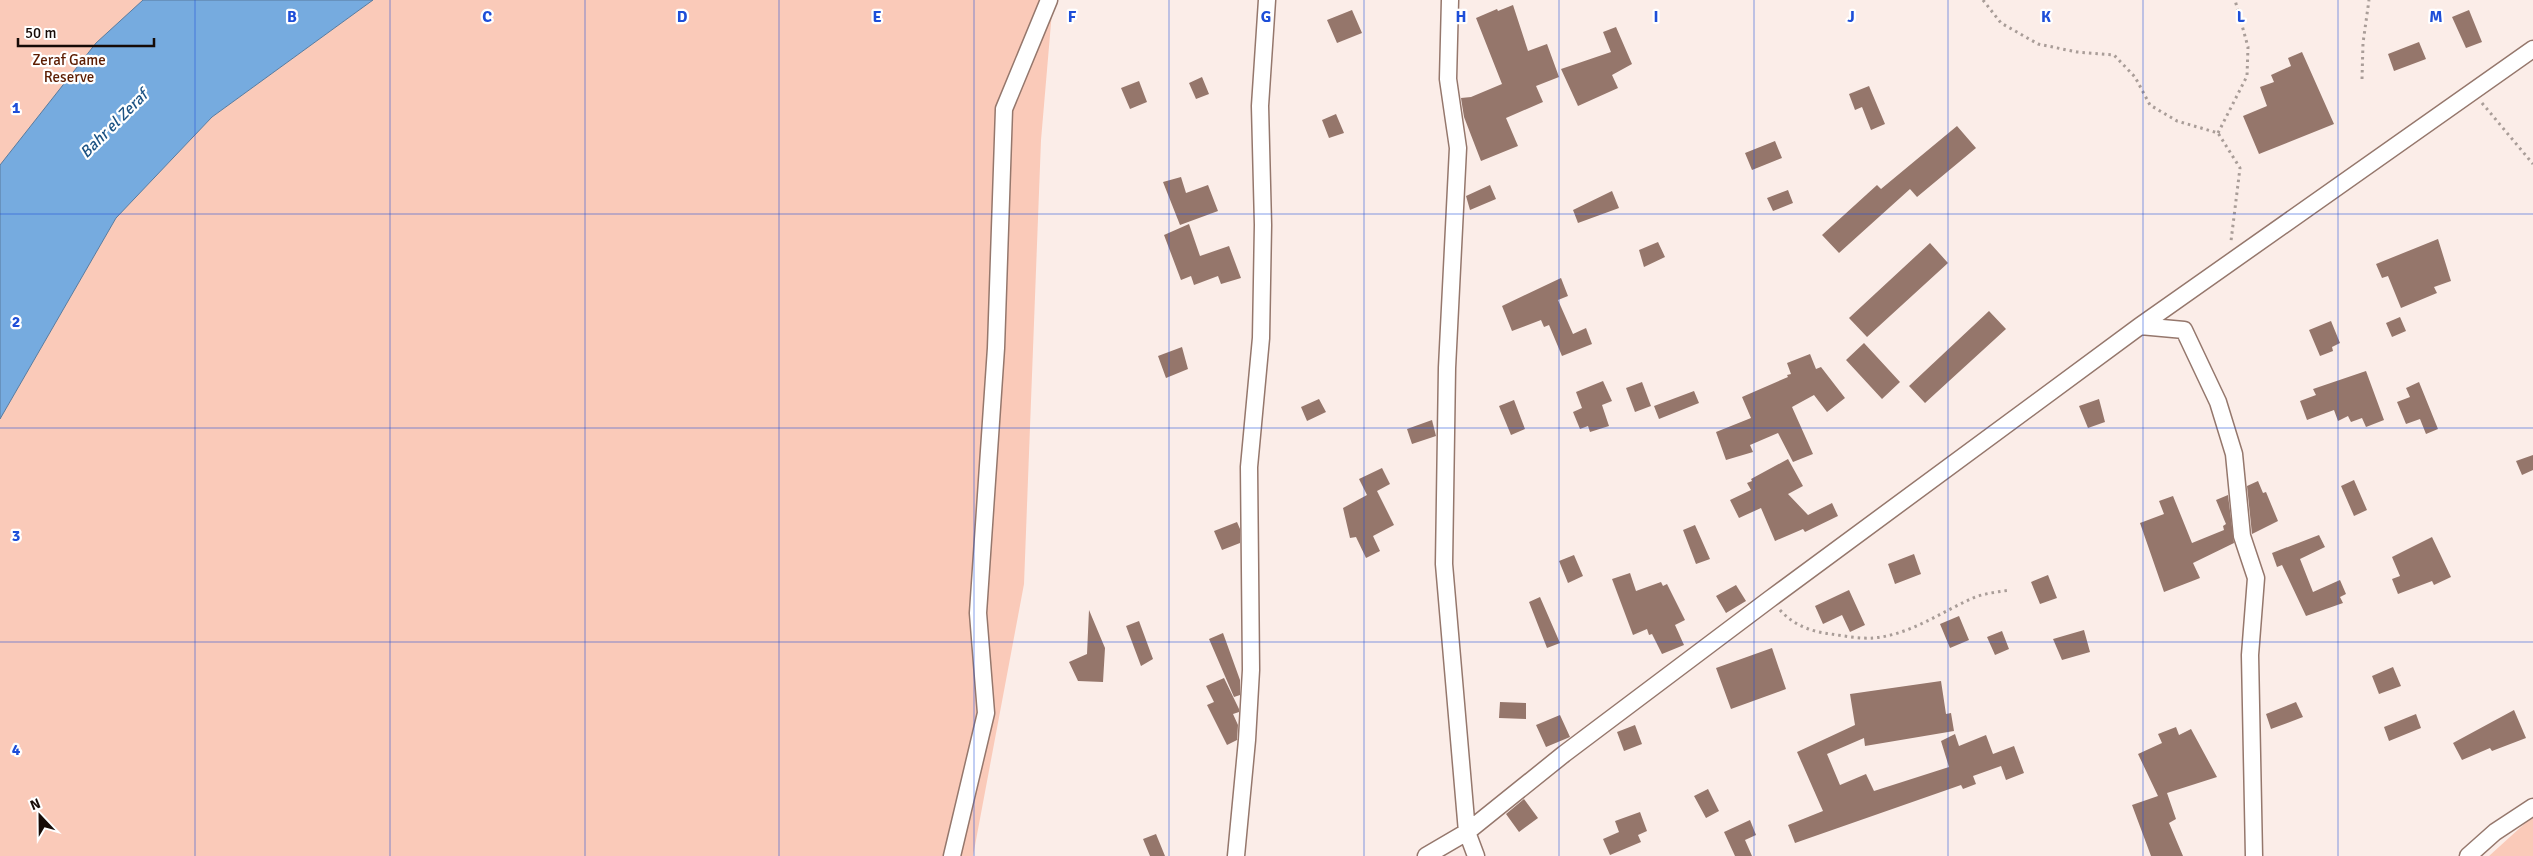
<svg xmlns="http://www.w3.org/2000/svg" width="2533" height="856" viewBox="0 0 2533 856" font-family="Signika,sans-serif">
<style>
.green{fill:#facab9}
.water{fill:#76abdf;stroke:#597b9e}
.building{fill:#95766b}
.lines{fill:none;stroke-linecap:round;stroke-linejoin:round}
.street-casing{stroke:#95776c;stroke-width:19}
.path{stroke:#a99d98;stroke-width:3;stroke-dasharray:2.5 4;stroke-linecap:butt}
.street{stroke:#fff;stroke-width:16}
.grid{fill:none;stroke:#1d4ed8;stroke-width:1;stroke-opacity:0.55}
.labels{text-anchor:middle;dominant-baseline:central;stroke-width:4.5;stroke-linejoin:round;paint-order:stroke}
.park-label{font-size:15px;fill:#5d1d02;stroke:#fff}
.water-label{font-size:16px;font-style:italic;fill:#1b5283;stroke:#fff}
.grid-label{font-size:16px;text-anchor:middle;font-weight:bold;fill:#1d4ed8;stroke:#fff;stroke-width:4.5;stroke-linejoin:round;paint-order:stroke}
</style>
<rect width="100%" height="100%" fill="#fbede8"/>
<path class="green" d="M0,0H245L0,264Z
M373,0H1053L1041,140L1024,584L973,856H0V419L116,218L212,117Z
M2533,816V856H2489Z"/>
<path class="water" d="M143,0H373L212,117L116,218L0,419V165L96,43Z"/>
<path class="building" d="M1513,5L1528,51L1547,44L1559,77L1536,86L1543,102L1506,118L1518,146L1481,161L1464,117L1461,98L1471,97L1502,84L1476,18L1497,9L1498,11Z
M1352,10L1362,33L1337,43L1327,20Z
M2469,10L2482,42L2466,48L2452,17Z
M1616,27L1632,64L1612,75L1618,88L1578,106L1561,69L1611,52L1603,32Z
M2419,42L2426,59L2394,71L2388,54Z
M2302,52L2334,124L2259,154L2243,116L2267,106L2260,87L2274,82L2271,75L2291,66L2288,58Z
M1202,77L1209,94L1196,99L1189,83Z
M1139,81L1147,102L1130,109L1121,88Z
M1869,86L1885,124L1871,130L1862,107L1855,110L1849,94Z
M1336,114L1344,133L1329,138L1322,120Z
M1957,126L1976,148L1917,197L1910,189L1839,253L1822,235L1877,185L1881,189Z
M1775,141L1782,158L1752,170L1745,153Z
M1181,177L1186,193L1208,185L1218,211L1180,225L1163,182Z
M1490,185L1496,199L1470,210L1466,196Z
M1788,190L1793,203L1773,211L1767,198Z
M1612,191L1619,208L1578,223L1573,210Z
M1189,224L1200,256L1229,246L1241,278L1221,284L1218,276L1194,285L1191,276L1181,280L1164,235Z
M2438,239L2451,281L2434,287L2437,293L2401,308L2388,276L2382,278L2376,264Z
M1658,242L1665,257L1644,267L1639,250Z
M1930,243L1948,263L1867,337L1849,318Z
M1561,278L1568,296L1558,300L1573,334L1586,328L1592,344L1562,356L1549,325L1544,327L1541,320L1512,331L1502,306Z
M1989,311L2006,329L1925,403L1909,386Z
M2400,317L2406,331L2392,337L2386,323Z
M2331,321L2340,343L2332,347L2333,351L2320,356L2309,330Z
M1864,343L1900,382L1882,399L1846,360Z
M1182,347L1188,369L1166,378L1158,356Z
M1810,354L1816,369L1821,367L1845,398L1827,412L1814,395L1792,407L1813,454L1793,462L1778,433L1750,445L1753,452L1726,460L1716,432L1751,418L1742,397L1788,377L1787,375L1791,374L1787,363Z
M2366,371L2384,420L2366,427L2362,418L2351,422L2348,416L2338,421L2334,410L2307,420L2300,401L2316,395L2313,389Z
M1603,381L1612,401L1602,405L1609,426L1590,432L1588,426L1580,429L1573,412L1582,408L1576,392Z
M1642,382L1651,406L1635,412L1626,388Z
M2419,382L2438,429L2426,434L2420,419L2406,424L2397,402L2410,397L2406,388Z
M1694,391L1699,403L1659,419L1654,406Z
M1319,399L1326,412L1307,421L1301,407Z
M2099,399L2105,422L2088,428L2079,406Z
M1514,400L1525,429L1511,435L1499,406Z
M1432,420L1436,436L1412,444L1407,429Z
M2533,455V470L2522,475L2516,461Z
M1788,459L1803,486L1788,494L1808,515L1832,503L1838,516L1805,532L1803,529L1775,541L1761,508L1739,518L1730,500L1751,490L1747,483L1752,481L1751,479Z
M1382,468L1390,484L1377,491L1394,525L1373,536L1380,551L1366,558L1356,537L1350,538L1343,508L1367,495L1359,479Z
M2354,480L2367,510L2354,516L2341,486Z
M2258,481L2263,493L2266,492L2278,521L2252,534L2247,486Z
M2228,495L2234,543L2193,563L2200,578L2164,592L2140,523L2164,514L2159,501L2173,496L2192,543L2224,530L2223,526L2226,524L2216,500Z
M1237,522L1240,529V543L1222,550L1214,531Z
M1695,525L1710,559L1696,564L1683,530Z
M2319,535L2325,547L2300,559L2313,592L2340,580L2346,594L2340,597L2343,603L2306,616L2282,565L2277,567L2272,553Z
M2432,537L2451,577L2434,585L2432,581L2398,594L2392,579L2400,576L2392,557Z
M1914,554L1921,574L1895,584L1888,564Z
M1574,555L1583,576L1568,583L1559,561Z
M1630,573L1636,591L1661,582L1663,586L1667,584L1685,620L1675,625L1684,645L1662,654L1652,634L1649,635L1647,629L1633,635L1612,579Z
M2048,575L2057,598L2040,604L2031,582Z
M1736,585L1746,601L1726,613L1716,596Z
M1849,590L1865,625L1850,632L1842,615L1823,624L1815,606Z
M1540,597L1560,643L1547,648L1529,602Z
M1089,610L1105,648L1103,682L1078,681L1069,662L1087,654Z
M1959,616L1969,640L1950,648L1940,624Z
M1139,621L1153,659L1141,666L1126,626Z
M2084,630L2090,652L2062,660L2053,639Z
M2002,631L2009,649L1995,655L1987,637Z
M1223,633L1240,680V695L1234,697L1209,639Z
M1772,648L1786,689L1731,709L1716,668Z
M2393,667L2401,686L2379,694L2372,676Z
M1224,678L1239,709V712L1233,714L1238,725L1237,740L1227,745L1207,705L1214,702L1206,686Z
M1941,681L1946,714L1951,713L1954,731L1865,746L1864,738L1827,754L1840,785L1866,774L1874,791L1949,767L1941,741L1955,734L1959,746L1986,735L1993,754L2014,746L2024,773L2006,780L2001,766L1973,776L1976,784L1963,789L1961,785L1795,843L1788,825L1823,811L1797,752L1855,725L1850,694Z
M1500,702L1526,703V719L1499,718Z
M2296,702L2303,717L2271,729L2266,714Z
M2514,710L2526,738L2492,751L2490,748L2462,760L2453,743Z
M2416,714L2421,728L2389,741L2384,727Z
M1560,715L1570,737L1546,747L1536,725Z
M1635,725L1642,744L1624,751L1617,732Z
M2176,727L2179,735L2191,729L2217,777L2167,793L2176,819L2169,823L2183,856H2151L2132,805L2158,796L2138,754L2162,743L2158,734Z
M1708,789L1719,811L1706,818L1694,796Z
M1524,799L1538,818L1519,832L1506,814Z
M1640,812L1647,831L1638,835L1641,842L1610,855L1603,839L1619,832L1615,821Z
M1750,820L1756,835L1745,840L1752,856H1735L1724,832Z
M1156,834L1165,856H1150L1143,839Z"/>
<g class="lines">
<defs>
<path id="street" d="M1450,0L1448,79L1458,148L1447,368L1444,564L1467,832L1476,856
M2140,326L2184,330L2218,402L2234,454L2242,536L2256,578L2250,655L2254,856
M952,856L986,713L978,613L996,348L1004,109L1049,0
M1236,856L1247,740L1251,670L1249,467L1261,338L1263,225L1260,106L1267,0
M1426,856L1467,832L1564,754L1770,599L2140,326L2533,49
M2468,856L2495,832L2533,807"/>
</defs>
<use href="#street" class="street-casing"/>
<path class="path" d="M1983,0L2001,23L2038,44L2077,52L2114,55L2135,77L2150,105L2177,121L2218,133L2240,168L2231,241
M2362,79L2363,43L2369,0
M2482,103L2533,164
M2218,133L2247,76L2248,47L2235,0
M1780,610C1793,625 1812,632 1831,634C1844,636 1861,639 1873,638C1910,635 1941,612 1973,598C1985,593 1998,592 2010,590"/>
<use href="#street" class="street"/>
</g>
<path class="grid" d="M195,0V856M390,0V856M585,0V856M779,0V856M974,0V856M1169,0V856M1364,0V856M1559,0V856M1754,0V856M1948,0V856M2143,0V856M2338,0V856M0,214H2533M0,428H2533M0,642H2533"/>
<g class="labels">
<g class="park-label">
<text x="69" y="60">Zeraf Game<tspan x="69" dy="17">Reserve</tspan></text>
</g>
<g class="water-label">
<text transform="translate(114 124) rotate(-45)">Bahr el Zeraf</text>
</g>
</g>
<g class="grid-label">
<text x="292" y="22">B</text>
<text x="487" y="22">C</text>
<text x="682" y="22">D</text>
<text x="877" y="22">E</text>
<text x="1072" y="22">F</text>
<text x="1266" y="22">G</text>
<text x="1461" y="22">H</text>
<text x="1656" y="22">I</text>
<text x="1851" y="22">J</text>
<text x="2046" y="22">K</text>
<text x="2241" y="22">L</text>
<text x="2436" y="22">M</text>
<text x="16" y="113">1</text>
<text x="16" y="327">2</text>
<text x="16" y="541">3</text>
<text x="16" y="755">4</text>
</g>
<g transform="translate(40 816) rotate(338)" stroke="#ffffff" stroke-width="4" paint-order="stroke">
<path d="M0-4L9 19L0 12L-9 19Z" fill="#160b07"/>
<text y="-8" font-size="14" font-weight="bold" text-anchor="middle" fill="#160b07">N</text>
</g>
<path d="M18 38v8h136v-8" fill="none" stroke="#160b07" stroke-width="2.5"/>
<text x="25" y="38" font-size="15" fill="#160b07" stroke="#ffffff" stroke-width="4" paint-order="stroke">50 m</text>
</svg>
